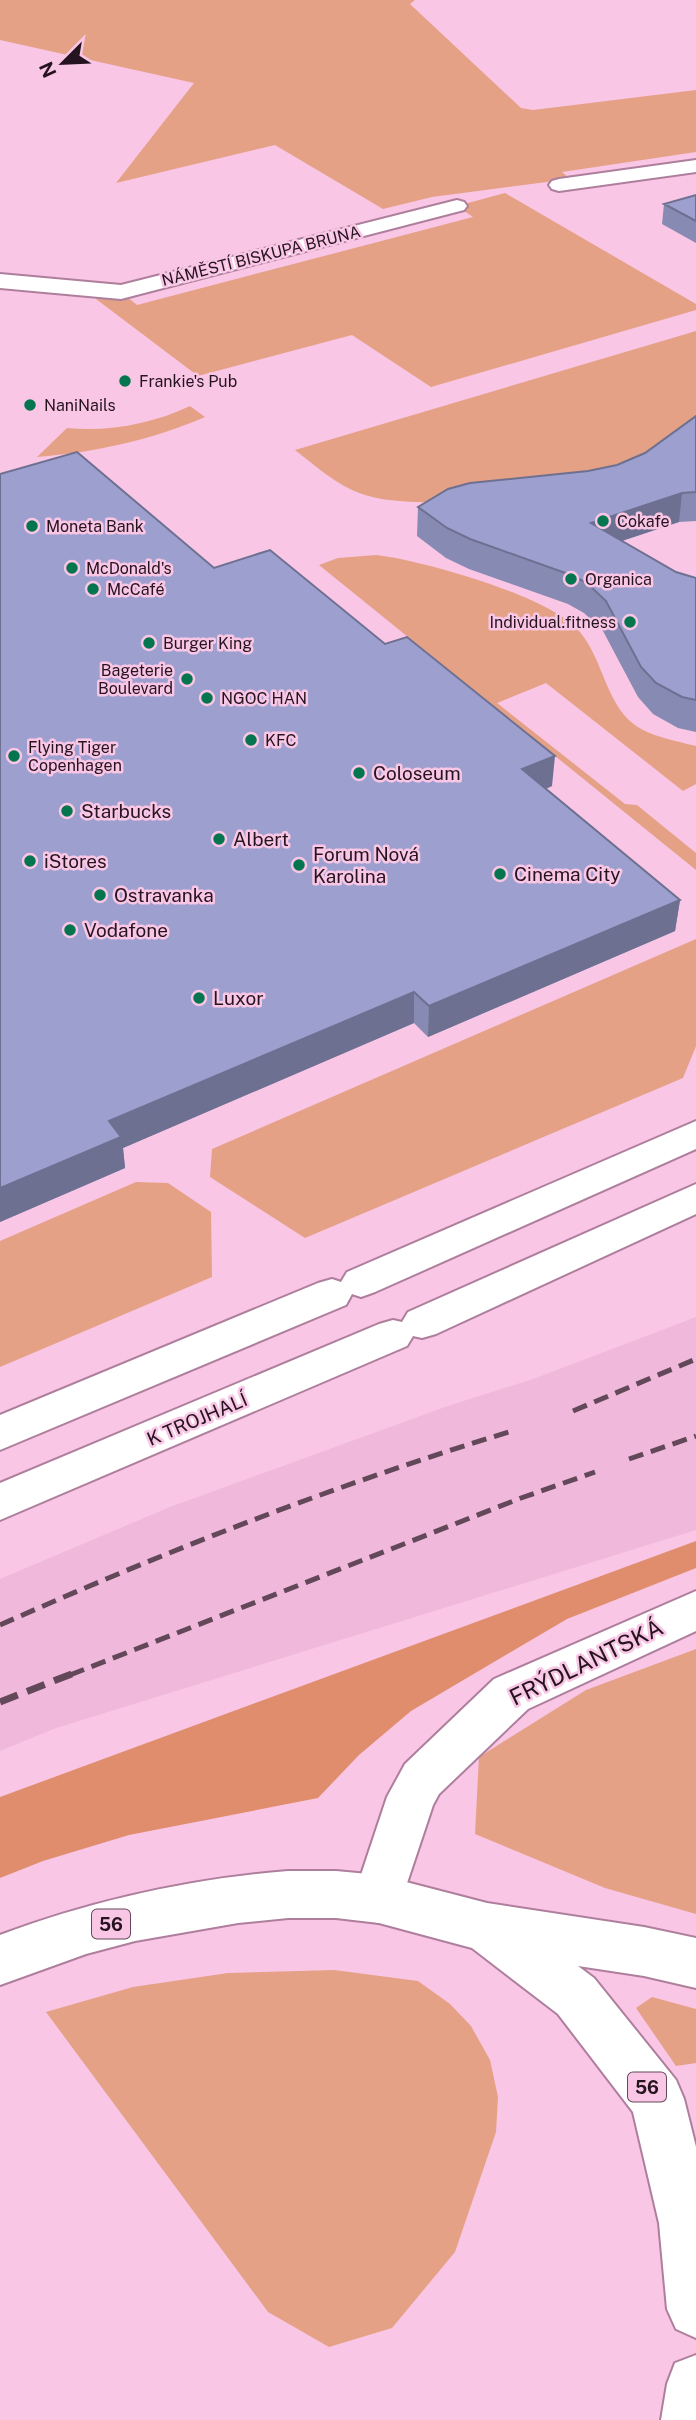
<svg xmlns="http://www.w3.org/2000/svg" width="696" height="2420" viewBox="0 0 696 2420" font-family="'Public Sans',sans-serif">
<style>
.built{fill:#f0b8da}
.green{fill:#e5a186}
.forest{fill:#e08d6d}
.lines{fill:none;stroke-linecap:round;stroke-linejoin:round}
.minor-casing{stroke:#ae7f9c;stroke-width:4}
.highway-casing{stroke:#ae7f9c;stroke-width:4}
.minor{fill:#fff;fill-rule:evenodd}
.highway{fill:#fff;fill-rule:evenodd}
.rail-far1{stroke:#634859;stroke-width:5;stroke-dasharray:15 8;stroke-linecap:butt}
.rail{stroke:#634859;stroke-width:7;stroke-dasharray:19 10;stroke-linecap:butt}
.wall{fill:#878ab2}
.shaded-wall{fill:#6e7091}
.building{fill:#9da0cf;stroke:#6e7091;stroke-width:2}
.poi-dot{fill:#04754e;stroke:#f9c6e5;stroke-width:2.5}
.labels{text-anchor:middle;dominant-baseline:central;stroke-width:5;stroke-linejoin:round;paint-order:stroke}
.far-street-label{font-size:16px;fill:#25141f;stroke:#f9c6e5}
.far-poi-label{font-size:16px;fill:#25141f;stroke:#f9c6e5;text-anchor:start}
.shield{fill:#f9c6e5;stroke:#65495a;stroke-width:2}
.shield-label{font-size:18px;font-weight:bold;fill:#25141f}
.poi-label{font-size:19px;fill:#25141f;stroke:#f9c6e5;text-anchor:start}
.street-label{font-size:19px;fill:#25141f;stroke:#f9c6e5}
.near-street-label{font-size:23px;fill:#25141f;stroke:#f9c6e5}
</style>
<rect width="100%" height="100%" fill="#f9c6e5"/>
<path class="built" d="M696,1317V1530L56,1728L0,1751V1579L170,1507L448,1406L536,1378Z"/>
<path class="green" d="M0,0H415L410,4L521,108L533,110L696,90V152L562,172L570,179L432,197L383,209L275,145L116,183L194,83L0,40Z
M505,193L696,304V310L431,387L352,335L198,376L96,299L98,294L121,292L137,305L473,217L457,206Z
M696,331V428C670,442 633,468 606,476C547,493 420,514 362,494C336,485 317,467 295,450Z
M190,406L205,417C152,440 96,452 37,457L67,428C109,432 152,424 190,406Z
M376,555C421,560 550,596 579,631C591,645 597,661 604,678C625,731 643,733 696,746V784L683,791L546,683L497,703L625,804L637,805L696,853V870L319,565L338,558Z
M696,939V1046L683,1078L305,1238L210,1177L212,1149Z
M136,1182L168,1183L211,1212L212,1277L0,1367V1241Z
M696,1649V1914L605,1888L475,1834L479,1757L586,1690Z
M334,1970L418,1981L450,2004L471,2026L490,2060L498,2097L496,2132L455,2252L392,2328L329,2347L268,2312L46,2012L133,1987L228,1973Z
M652,1997L696,2009V2063L676,2066L636,2008Z"/>
<path class="forest" d="M696,1541V1568L567,1619L411,1711L359,1755L318,1798L129,1835L43,1861L0,1878V1797Z"/>
<g class="lines">
<defs>
<path id="minor" d="M696,160V172L559,191L552,189L549,185L552,181L559,179Z
M457,200L464,202L467,206L464,210L121,299L0,288V274L121,285Z
M696,1121V1149L375,1292L361,1297L352,1294L346,1305L0,1450V1415L318,1283L332,1279L341,1282L347,1272Z
M696,1184V1214L436,1334L422,1338L413,1336L407,1346L0,1520V1483L379,1324L393,1320L402,1322L408,1312Z
M696,1591V1631L528,1709L439,1794L433,1805L396,1916L378,1923L360,1916L353,1899L387,1797L405,1764L494,1679Z"/>
<path id="highway" d="M288,1871H336L379,1875L487,1903L644,1927L696,1938V1988L644,1976L578,1966L594,1978L676,2080L684,2099L696,2147V2338L676,2329L667,2309L659,2223L633,2112L558,2014L472,1948L379,1923L336,1918H288L238,1923L135,1941L86,1954L0,1985V1935C94,1900 189,1879 288,1871Z
M696,2355V2420H661L667,2384L675,2363Z"/>
</defs>
<use href="#minor" class="minor-casing"/>
<use href="#highway" class="highway-casing"/>
<use href="#minor" class="minor"/>
<use href="#highway" class="highway"/>
<path class="rail-far1" d="M573,1411L696,1359
M629,1459L696,1436
M0,1625C166,1551 335,1485 509,1432
M70,1675L521,1498L595,1472"/>
<path class="rail" d="M0,1702L74,1673"/>
</g>
<path class="wall" d="M696,195V243L662,224L664,204Z
M696,416V521L679,522L622,541L676,572L696,578V732L678,728L653,714L638,697L603,631L584,613L568,604L469,569L446,558L417,536L418,507L617,465L645,453Z
M0,474L214,568L552,786L546,789L680,900L675,931L428,1037L414,1023L123,1148L125,1168L0,1222Z"/>
<path class="shaded-wall" d="M682,493L679,522L588,552L591,523Z
M555,756L552,786L520,799L522,769Z
M680,900L675,931L428,1037L429,1006Z
M414,992V1023L123,1148L125,1168L0,1222V1188L109,1121Z"/>
<path class="building" d="M696,195V221L664,204Z
M696,416V492L682,493L591,523L676,572L696,578V700L682,697L656,683L641,667L606,601L587,583L571,575L470,539L447,528L418,507L448,489L470,483L588,471L617,465L645,453Z
M77,452L214,568L270,550L385,644L407,637L555,756L522,769L680,900L429,1006L414,992L109,1121L121,1137L0,1188V474Z"/>
<g class="poi-dot">
<circle cx="125" cy="381" r="7"/>
<circle cx="30" cy="405" r="7"/>
<circle cx="603" cy="521" r="7"/>
<circle cx="32" cy="526" r="7"/>
<circle cx="72" cy="568" r="7"/>
<circle cx="571" cy="579" r="7"/>
<circle cx="93" cy="589" r="7"/>
<circle cx="630" cy="622" r="7"/>
<circle cx="149" cy="643" r="7"/>
<circle cx="187" cy="679" r="7"/>
<circle cx="207" cy="698" r="7"/>
<circle cx="251" cy="740" r="7"/>
<circle cx="14" cy="756" r="7"/>
<circle cx="359" cy="773" r="7"/>
<circle cx="67" cy="811" r="7"/>
<circle cx="219" cy="839" r="7"/>
<circle cx="30" cy="861" r="7"/>
<circle cx="299" cy="865" r="7"/>
<circle cx="500" cy="874" r="7"/>
<circle cx="100" cy="895" r="7"/>
<circle cx="70" cy="930" r="7"/>
<circle cx="199" cy="998" r="7"/>
</g>
<g class="labels">
<g class="far-street-label">
<text transform="translate(261 256) rotate(-14)">NÁMĚSTÍ BISKUPA BRUNA</text>
</g>
<g class="far-poi-label">
<text x="139" y="381">Frankie's Pub</text>
<text x="44" y="405">NaniNails</text>
<text x="617" y="521">Cokafe</text>
<text x="46" y="526">Moneta Bank</text>
<text x="86" y="568">McDonald's</text>
<text x="585" y="579">Organica</text>
<text x="107" y="589">McCafé</text>
<text x="616" y="622" text-anchor="end">Individual.fitness</text>
<text x="163" y="643">Burger King</text>
<text x="173" y="670" text-anchor="end">Bageterie<tspan x="173" dy="18">Boulevard</tspan></text>
<text x="221" y="698">NGOC HAN</text>
<text x="265" y="740">KFC</text>
<text x="28" y="747">Flying Tiger<tspan x="28" dy="18">Copenhagen</tspan></text>
</g>
<g class="shield">
<rect x="92" y="1909.5" width="38" height="29" rx="5"/>
<rect x="628" y="2072.5" width="38" height="29" rx="5"/>
</g>
<g class="shield-label">
<text x="111" y="1924">56</text>
<text x="647" y="2087">56</text>
</g>
<g class="poi-label">
<text x="373" y="773">Coloseum</text>
<text x="81" y="811">Starbucks</text>
<text x="233" y="839">Albert</text>
<text x="313" y="854">Forum Nová<tspan x="313" dy="22">Karolina</tspan></text>
<text x="44" y="861">iStores</text>
<text x="514" y="874">Cinema City</text>
<text x="114" y="895">Ostravanka</text>
<text x="84" y="930">Vodafone</text>
<text x="213" y="998">Luxor</text>
</g>
<g class="street-label">
<text transform="translate(197 1419) rotate(-23)">K TROJHALÍ</text>
</g>
<g class="near-street-label">
<text transform="translate(586 1662) rotate(-26)">FRÝDLANTSKÁ</text>
</g>
</g>
<g transform="translate(63 63) rotate(246)" stroke="#f9c6e5" stroke-width="5" paint-order="stroke">
<path d="M0-5L12 26L0 18L-12 26Z" fill="#25141f"/>
<text y="-10" font-size="19" font-weight="bold" text-anchor="middle" fill="#25141f">N</text>
</g>
</svg>
